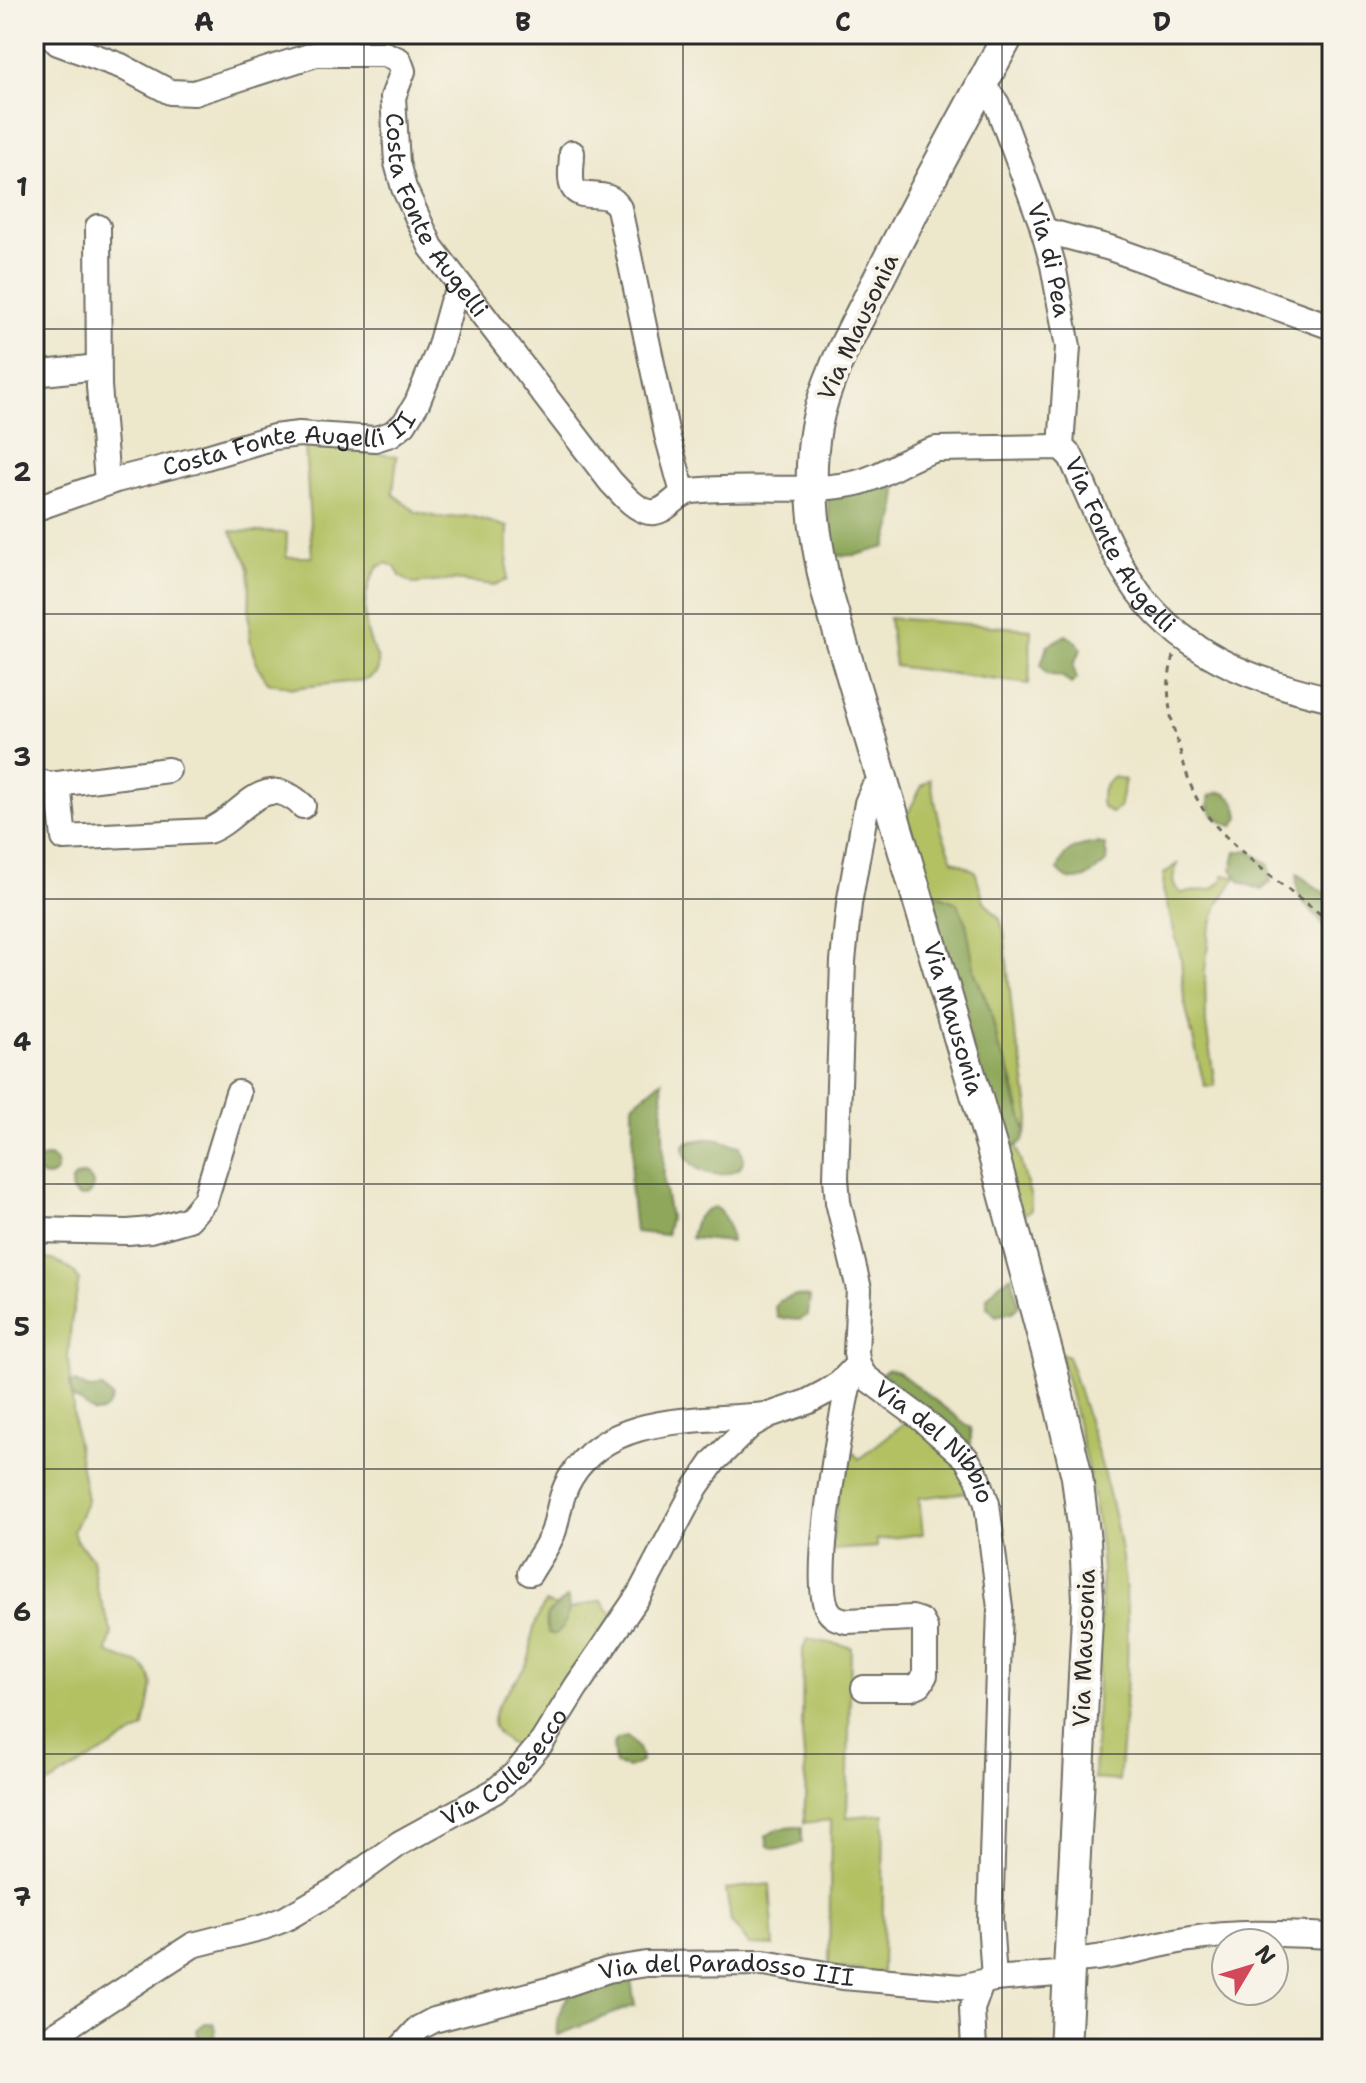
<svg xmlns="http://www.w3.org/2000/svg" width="1366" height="2083" viewBox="0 0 1366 2083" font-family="'Shantell Sans',sans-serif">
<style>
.green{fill:#b3c164;stroke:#6f7648;stroke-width:2}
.forest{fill:#8ea75a;stroke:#5c6942;stroke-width:2}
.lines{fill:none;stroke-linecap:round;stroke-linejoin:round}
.minor-casing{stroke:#6f6d63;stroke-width:28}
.major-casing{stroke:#6f6d63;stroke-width:34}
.path{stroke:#6f6d63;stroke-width:3;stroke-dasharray:6 6;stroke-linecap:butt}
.minor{stroke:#fff;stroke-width:24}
.major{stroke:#fff;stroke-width:30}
.grid{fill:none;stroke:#2b2b2b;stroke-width:2;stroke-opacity:0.55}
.labels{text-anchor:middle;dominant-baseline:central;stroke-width:8;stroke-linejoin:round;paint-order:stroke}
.street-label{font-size:24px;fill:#2b2b2b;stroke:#f7f3e8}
.neatline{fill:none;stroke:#2b2b2b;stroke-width:3}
.grid-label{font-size:26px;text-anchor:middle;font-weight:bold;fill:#2b2b2b}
</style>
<rect width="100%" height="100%" fill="#f7f3e8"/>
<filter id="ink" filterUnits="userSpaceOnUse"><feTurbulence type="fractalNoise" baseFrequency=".0125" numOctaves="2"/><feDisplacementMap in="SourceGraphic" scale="16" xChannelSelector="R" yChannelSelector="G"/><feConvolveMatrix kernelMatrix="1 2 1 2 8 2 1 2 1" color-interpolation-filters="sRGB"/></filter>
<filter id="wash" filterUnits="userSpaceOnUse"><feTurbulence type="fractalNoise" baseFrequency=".006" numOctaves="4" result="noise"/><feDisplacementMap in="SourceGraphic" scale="32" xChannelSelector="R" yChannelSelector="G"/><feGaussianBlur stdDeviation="1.8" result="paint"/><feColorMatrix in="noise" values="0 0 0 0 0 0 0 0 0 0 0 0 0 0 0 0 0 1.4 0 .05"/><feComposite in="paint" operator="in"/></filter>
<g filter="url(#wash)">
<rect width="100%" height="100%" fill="#ede7cc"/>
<path class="green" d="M305,444L397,456L393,494L416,512L441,518L470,516L508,527L507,580L494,585L454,580L413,584L401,577L395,567L387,563L379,566C362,586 362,620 371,644C374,651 380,659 378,668C377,674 371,678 365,680L293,688L268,682C239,644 253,612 249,571C248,557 236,544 231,531L287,533L286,557H312Z
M889,618L1031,629L1029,684L895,666Z
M1114,777L1125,780L1119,808L1111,813L1102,806C1099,794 1103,783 1114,777Z
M930,779L942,832L953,860L975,871L984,901L1000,919L1004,932L1014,1031L1023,1066L1030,1118L1026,1132L1012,1077L999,1050L991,1012L975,973L970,951L926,890L906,817L922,786Z
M1178,863C1173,874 1169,886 1182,893L1212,889L1223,880V875L1236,877L1218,905L1209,933L1205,971L1206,1024L1215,1086H1205L1202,1076L1184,1000L1181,957L1163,890L1164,874Z
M1016,1146L1031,1198V1210L1021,1216L1001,1147Z
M34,1258C52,1258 70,1264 79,1280L71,1323L68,1358L76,1439L87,1500L73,1531L76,1540L92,1558L96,1586L112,1633L107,1651C118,1659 125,1659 137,1663C164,1675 146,1707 144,1728L34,1792Z
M1060,1353L1068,1356C1090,1428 1116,1500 1124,1574C1132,1643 1125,1713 1119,1781L1094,1779L1102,1570C1097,1496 1078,1425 1060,1353Z
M912,1417L944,1443L978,1491L919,1498L923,1534L877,1540V1547L831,1550L845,1444L859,1459Z
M602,1600L608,1610L614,1613L553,1708L521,1749C458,1723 520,1688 529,1658C532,1650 530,1641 533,1632C535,1622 540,1612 545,1603L567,1610Z
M808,1639L851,1647L847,1817L884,1814L882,1973L829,1967L831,1820L804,1823L806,1780L802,1734L803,1649Z
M770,1884L774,1946L750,1945L731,1922L726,1889Z"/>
<path class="forest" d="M898,474L895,516L886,547L856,555L833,556L827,494Z
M1066,635L1077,642L1081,649L1073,666L1077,679L1071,684L1063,677L1047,674L1041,665L1047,646Z
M1220,792C1233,794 1238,806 1239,818L1233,826C1218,822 1205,812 1210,795Z
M1098,843L1105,845C1105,848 1107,857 1107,859C1106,864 1101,866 1098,869C1083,881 1071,886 1058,870C1063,849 1078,845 1098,843Z
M1248,850L1269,865L1271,882L1261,890L1241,882L1232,869L1236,852Z
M1297,874L1332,898V935C1317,913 1293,904 1297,874Z
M926,890L957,903L966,922L975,973L991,1012L999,1050L1008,1065L1016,1102L1023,1119L1026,1132L1023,1141L1016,1146L1001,1147Z
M662,1080L664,1184L670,1218L666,1235L635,1232L630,1184L633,1154V1104Z
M712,1138L740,1146L744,1159L740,1168C718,1182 688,1172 683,1147L687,1142Z
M37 1167a10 10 0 1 1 20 0a10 10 0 1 1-20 0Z
M71 1186a11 11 0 1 1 22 0a11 11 0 1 1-22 0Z
M715,1207C727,1217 729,1226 731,1242L691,1238C694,1221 698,1211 715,1207Z
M1012,1276L1019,1306L1012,1312L996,1316L987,1307V1297L1000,1283Z
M795,1295L810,1297L808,1315L799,1320L778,1318L775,1307L779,1301Z
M888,1369L898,1372L971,1428V1445H964L880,1375Z
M75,1382L89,1389L103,1388L112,1398C109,1408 104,1413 94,1413L81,1402L72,1398L70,1383Z
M568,1597C571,1613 568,1626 554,1635L549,1633C540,1614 555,1608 568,1597Z
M627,1737C636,1745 641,1749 641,1762L629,1768L615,1765L613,1744L618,1739Z
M794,1827H802V1842C793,1848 778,1852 768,1846L766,1836L778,1829Z
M628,1960L635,2005L558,2035C553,1988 594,1979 628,1960Z
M205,2023H213L216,2029L213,2038L204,2045L199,2042L197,2029Z"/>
</g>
<g filter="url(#ink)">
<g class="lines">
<defs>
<g id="minor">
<path id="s1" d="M49,34L58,43L121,66L170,92L194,93L316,54H385L399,60L403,71L393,97L397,163L404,188L431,247L611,482C622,493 633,508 649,512C666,515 676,493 692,491C746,484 799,494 852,484C883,478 907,456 937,449L1061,447L1071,457C1090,498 1106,542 1130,580C1176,652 1252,681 1332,699"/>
<path id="s2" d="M982,84L997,104L1041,222L1053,265L1068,347L1061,447"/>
<path d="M572,153C572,163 569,179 573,187C581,203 608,186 619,208L667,435L683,493"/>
<path d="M98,227L99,386L107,482"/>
<path d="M1043,230L1110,248L1332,327"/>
<path d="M34,374L98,367"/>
<path id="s3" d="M34,509L116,480L203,458L274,437L299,434L375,439L391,434L404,424L417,403L439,349L452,302L462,291"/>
<path d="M34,780L50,785L168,770"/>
<path d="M58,784L64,838L208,831C242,819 262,767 303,806"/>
<path id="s4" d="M883,784L873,789L867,803L849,904L843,961L836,1178L838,1202L859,1289L856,1353L858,1364L864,1376L922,1419L966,1458L978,1478L987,1504L1000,1608L990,1920L994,1979"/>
<path d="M34,1230L128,1232L150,1230L189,1219L205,1200L238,1093"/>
<path d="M851,1373C842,1414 811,1576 827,1608C831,1617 838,1619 847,1621L912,1618L921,1621L925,1628V1675L920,1684L911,1688H864"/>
<path d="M530,1573C538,1559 549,1545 554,1530C559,1511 561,1493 571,1477C611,1412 699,1422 765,1415"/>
<path d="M1069,1960C1110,1960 1151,1945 1191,1939C1238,1931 1285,1934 1332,1936"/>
<path id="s5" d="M38,2049L48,2039L193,1945L264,1927L285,1919L338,1888L400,1843L495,1791L517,1772L542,1742L576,1687L639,1595L696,1487L714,1461L751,1425L769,1415L807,1402L826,1392L840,1383L858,1364"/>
<path id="s6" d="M400,2049L419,2028L434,2020L555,1988L608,1970L646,1964L764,1963L843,1977L961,1987L994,1979L1069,1973"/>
<path d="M974,2049L972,2009L981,1984"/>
</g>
<g id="major">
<path id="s7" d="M1009,34C963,120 915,205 872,292C850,335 825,380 816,427C806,484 815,540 828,596L991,1145L1052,1370L1077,1477L1085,1541L1088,1598L1065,2049"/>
</g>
</defs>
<use href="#minor" class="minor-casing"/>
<use href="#major" class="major-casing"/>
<path class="path" d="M1174,656C1164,684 1169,713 1177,741C1184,762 1188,785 1200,804C1223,845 1294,893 1332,923"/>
<use href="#minor" class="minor"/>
<use href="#major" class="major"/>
</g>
</g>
<path class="grid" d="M364,34V2049M683,34V2049M1002,34V2049M34,329H1332M34,614H1332M34,899H1332M34,1184H1332M34,1469H1332M34,1754H1332"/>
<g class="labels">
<g class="street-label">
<text stroke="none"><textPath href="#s1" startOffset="540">Costa Fonte Augelli</textPath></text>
<text stroke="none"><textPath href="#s2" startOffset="190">Via di Pea</textPath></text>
<text transform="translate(858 327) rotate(-65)">Via Mausonia</text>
<text stroke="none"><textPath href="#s3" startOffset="266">Costa Fonte Augelli II</textPath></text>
<text stroke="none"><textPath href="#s1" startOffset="1454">Via Fonte Augelli</textPath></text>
<text stroke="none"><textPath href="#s7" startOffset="1050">Via Mausonia</textPath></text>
<text stroke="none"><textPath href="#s4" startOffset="704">Via del Nibbio</textPath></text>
<text transform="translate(1084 1648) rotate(-88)">Via Mausonia</text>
<text stroke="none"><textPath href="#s5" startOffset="552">Via Collesecco</textPath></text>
<text stroke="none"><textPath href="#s6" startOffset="346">Via del Paradosso III</textPath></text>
</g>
</g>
<rect width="1366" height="2083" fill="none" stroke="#f7f3e8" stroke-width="88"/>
<g transform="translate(1250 1967) rotate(52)"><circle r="38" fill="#f7f3e8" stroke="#a5a39c" stroke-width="2"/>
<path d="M0-6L14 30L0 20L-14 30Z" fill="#d1495b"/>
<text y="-12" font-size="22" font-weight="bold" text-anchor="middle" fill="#2b2b2b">N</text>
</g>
<rect x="44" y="44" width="1278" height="1995" class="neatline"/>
<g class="grid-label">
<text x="204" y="31">A</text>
<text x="523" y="31">B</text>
<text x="843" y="31">C</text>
<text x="1162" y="31">D</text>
<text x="22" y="196">1</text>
<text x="22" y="481">2</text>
<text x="22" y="766">3</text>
<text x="22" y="1051">4</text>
<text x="22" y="1336">5</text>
<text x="22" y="1621">6</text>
<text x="22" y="1906">7</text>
</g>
</svg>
